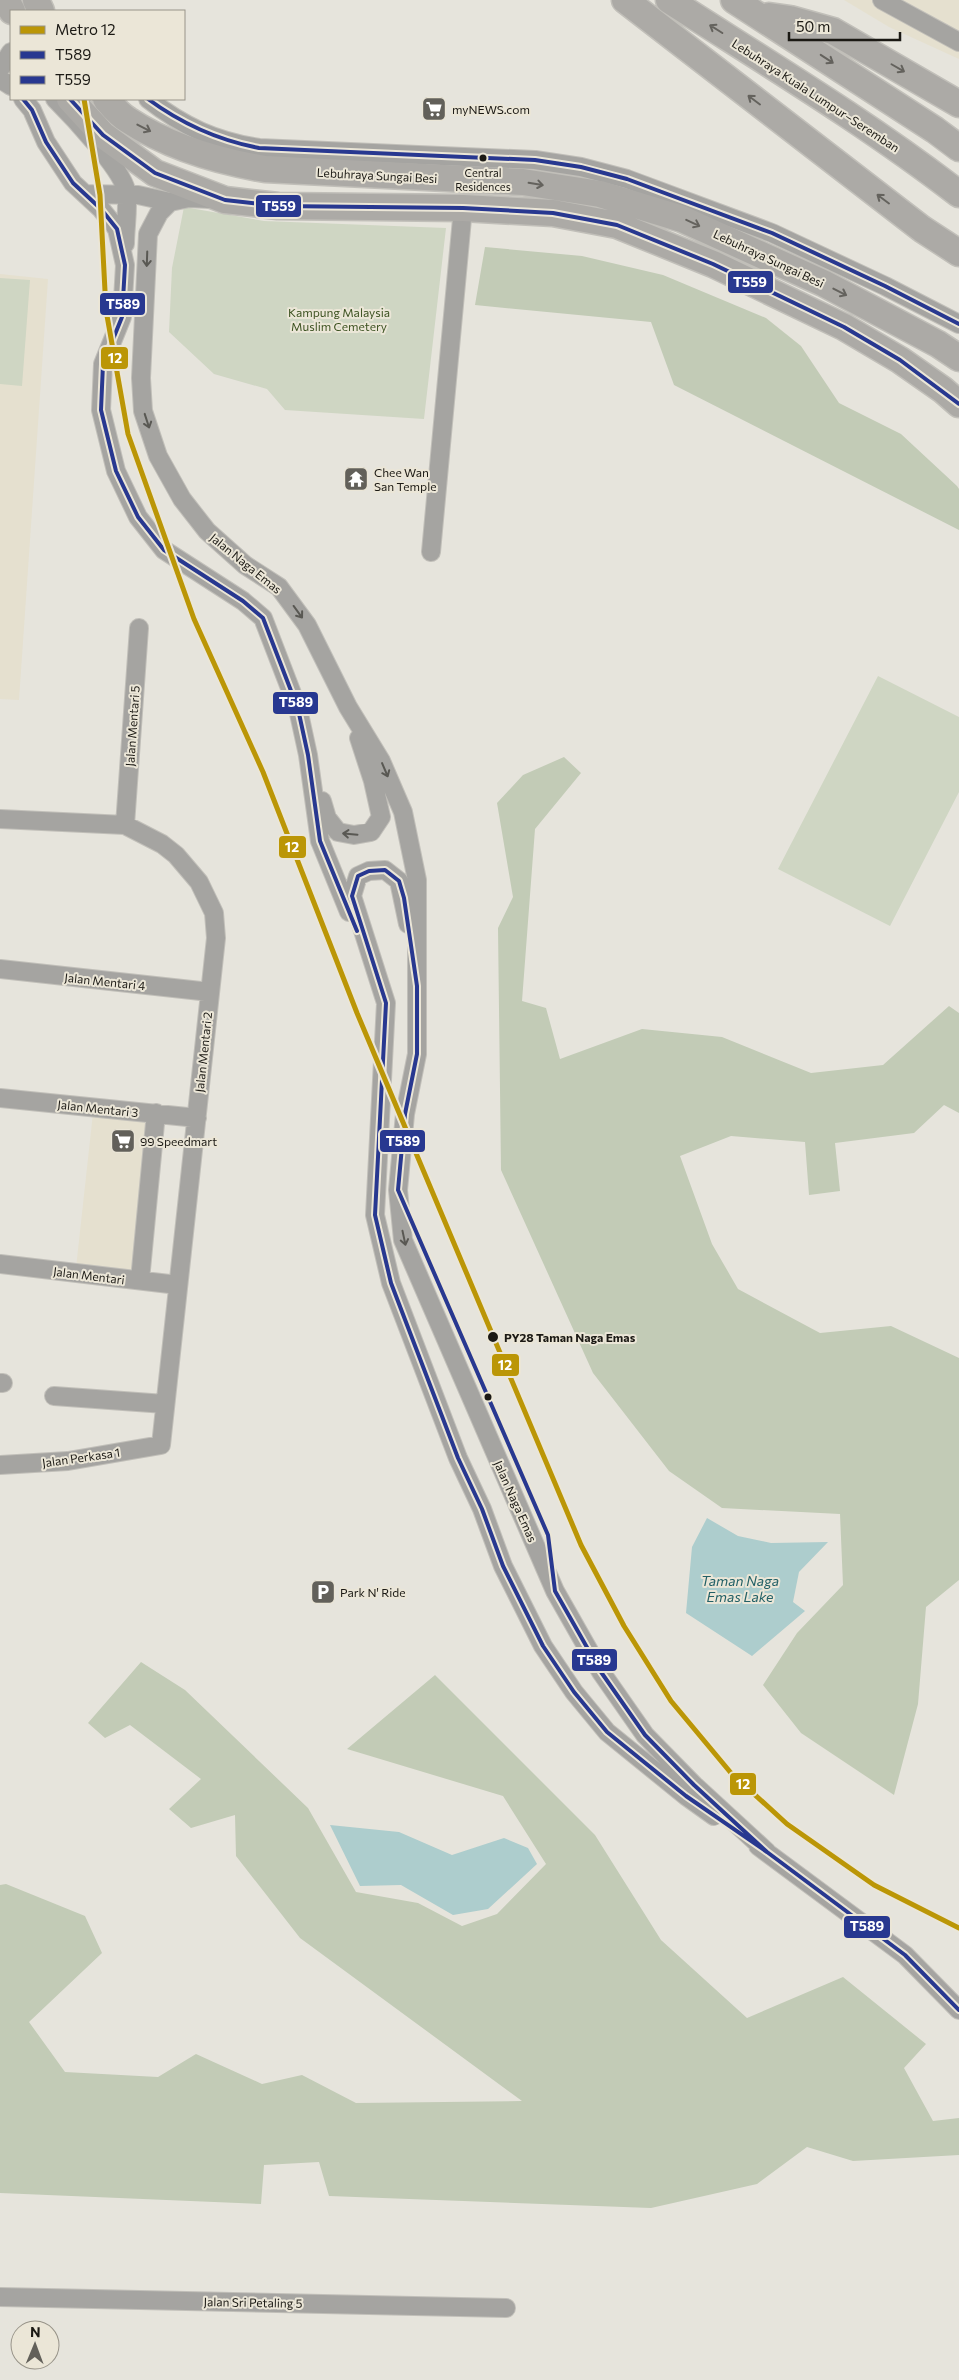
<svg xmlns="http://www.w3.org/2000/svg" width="959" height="2380" viewBox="0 0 959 2380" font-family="Commissioner,sans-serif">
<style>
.built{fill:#e5e0cf}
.green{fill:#cfd6c3}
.forest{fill:#c2cbb6}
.water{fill:#adcdcd}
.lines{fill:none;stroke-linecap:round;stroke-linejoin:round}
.minor-casing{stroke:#c1bfb9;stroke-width:20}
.highway-casing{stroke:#c1bfb9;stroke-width:29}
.minor{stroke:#a5a4a1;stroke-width:18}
.highway{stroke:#acaaa6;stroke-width:26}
.bus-1-casing{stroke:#ebe6d7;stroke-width:8}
.bus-2-casing{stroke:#ebe6d7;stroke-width:8}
.bus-1{stroke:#283890;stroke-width:4}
.bus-2{stroke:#283890;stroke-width:4}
.metro-1-casing{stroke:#ebe6d7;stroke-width:9}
.metro-1{stroke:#bb9606;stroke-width:5}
.oneway{stroke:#64625d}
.oneway2{stroke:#595853}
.bus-dot{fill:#1b1914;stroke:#ebe6d7;stroke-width:2}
.labels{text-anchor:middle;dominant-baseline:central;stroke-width:4;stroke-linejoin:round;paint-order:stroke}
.bus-label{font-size:11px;fill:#1b1914;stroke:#ebe6d7}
.street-label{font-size:12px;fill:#1b1914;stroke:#ebe6d7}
.poi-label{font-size:12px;fill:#1b1914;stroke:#ebe6d7;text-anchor:start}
.park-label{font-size:12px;fill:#3c5221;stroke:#ebe6d7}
.stop-label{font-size:12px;font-weight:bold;fill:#1b1914;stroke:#ebe6d7;text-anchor:start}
.water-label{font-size:14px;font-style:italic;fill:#226066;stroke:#ebe6d7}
.line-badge{stroke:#ebe6d7;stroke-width:2}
.badge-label{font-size:14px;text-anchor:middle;font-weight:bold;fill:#fff}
</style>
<rect width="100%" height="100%" fill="#e6e4dc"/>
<path class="built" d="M844,0H959V59L889,27Z
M0,274L48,279L19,700L0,699Z
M93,1113L149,1118L135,1275L76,1268Z"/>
<path class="green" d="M184,207L264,221L446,228L424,419L285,410L267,389L214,374L169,332L172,268Z
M0,278L30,280L22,386L0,384Z
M878,676L959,717V792L890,926L778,869Z"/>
<path class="forest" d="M485,247L582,256L663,275L766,318L801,346L839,403L901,434L957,486L959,489V530L674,385L651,322L475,305Z
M564,757L581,773L535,829L522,1001L546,1008L560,1059L642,1029L722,1037L811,1073L883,1065L949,1006L959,1013V1113L944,1105L914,1133L835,1143L840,1191L809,1195L805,1142L731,1136L680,1156L712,1244L738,1289L820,1333L891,1326L959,1358V1580L926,1607L918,1704L894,1795L801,1733L763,1685L797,1633L843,1585L840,1514L722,1508L669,1471L593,1373L501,1170L498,928L513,897L497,803L523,775Z
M141,1662L185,1690L308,1808L356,1892L418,1903L462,1926L497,1914L546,1864L503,1796L347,1749L435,1675L595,1835L661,1940L747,2018L843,1977L926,2044L904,2068L933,2121L959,2118V2155L853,2161L807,2147L757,2184L651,2208L329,2196L319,2162L264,2165L261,2204L0,2193V1885L6,1884L85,1916L102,1953L29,2022L65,2072L158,2077L196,2054L262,2084L302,2075L356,2103L522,2101L300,1938L236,1856L235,1815L191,1828L169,1809L201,1779L130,1725L105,1738L88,1723Z"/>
<path class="water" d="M707,1518L738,1536L771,1543L828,1542L799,1572L793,1602L805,1611L752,1656L686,1613L692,1547Z
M330,1825L399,1832L452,1855L504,1838L528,1848L537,1864L488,1909L453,1915L401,1885L360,1886Z"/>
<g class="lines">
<defs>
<path id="minor" d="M882,0L959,42
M0,69L11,52
M0,79L11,86
M23,99L32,110L46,142L73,183L101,209L117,229L125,265L122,317L103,364L101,410L116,471L138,517L164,550L243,601L263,618L298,709L308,755L320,841L349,912
M55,99C72,116 121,168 126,190C129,207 125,227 125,244
M148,99C184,127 215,141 259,148L535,160L581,167L627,179L772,233L885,286L959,324
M85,194L138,195L170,202L189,198L210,199
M170,202L159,213L148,234L141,378L143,411L158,456L182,499L207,531L245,565L279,587L307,625L348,707L381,761L403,812L417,880V1054L405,1114L398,1190L403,1240L555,1591L601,1672L645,1735L694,1785L767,1852
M431,552L463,208
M322,801L327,818L338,832L354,835L371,832L381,817L373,781L359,738
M0,819L125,825L162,844L176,855L199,882L214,913L216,938L161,1445L68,1461L0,1465
M125,825L139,628
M408,924L399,881L385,870L369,871L358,876L352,896L386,1003L375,1215L391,1283L458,1458L482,1509L503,1566L543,1646L574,1692L607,1732L686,1796L714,1816
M0,969L210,992
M0,1098L197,1118
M0,1264L178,1285
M140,1280L156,1113
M0,1383H3
M54,1396L165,1404
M758,1846L905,1955L959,2010
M0,2297L506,2308"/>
<path id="highway" d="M6,0L12,11
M36,0L41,11
M625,0L922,229L959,253
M669,0C767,63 867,123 959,194
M734,0L935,130L959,148
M769,16L790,19L833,31L959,104
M70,99L103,135L155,173L225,200L278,206L463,208L553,213L617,225L713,264L844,327L900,360L943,390L959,404
M106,99C112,106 119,115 128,120C169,147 217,161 265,169L523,182L600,194L682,219L823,283L938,344L959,358"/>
</defs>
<use href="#minor" class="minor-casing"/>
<use href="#highway" class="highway-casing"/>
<use href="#minor" class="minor"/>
<use href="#highway" class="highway"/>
<defs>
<path id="bus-1" d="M23,99L32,110L46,142L73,183L101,209L117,229L125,265L122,317L103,364L101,410L116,471L138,517L164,550L243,601L263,618L298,709L308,755L320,841L357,931
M385,870L399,881L404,898L417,986V1054L405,1114L398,1190L548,1535L555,1591L601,1672L645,1735L694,1785L767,1852L686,1796L607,1732L574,1692L543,1646L503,1566L482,1509L458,1458L391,1283L375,1215L386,1003L352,896L358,876L369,871Z
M767,1852L905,1955L959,2010"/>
<path id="bus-2" d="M70,99L103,135L155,173L225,200L278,206L463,208L553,213L617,225L713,264L844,327L900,360L959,404
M148,99C182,124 217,140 259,148L535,160L581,167L627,179L772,233L885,286L959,324"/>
</defs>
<use href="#bus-1" class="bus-1-casing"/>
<use href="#bus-2" class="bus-2-casing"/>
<use href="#bus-1" class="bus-1"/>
<use href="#bus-2" class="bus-2"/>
<defs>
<path id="metro-1" d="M84,99L100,195L106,310L128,434L194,619L263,772L357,1013L581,1545L624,1626L671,1701L731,1773L787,1824L874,1885L959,1928"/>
</defs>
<use href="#metro-1" class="metro-1-casing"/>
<use href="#metro-1" class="metro-1"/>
</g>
<defs><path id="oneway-shaft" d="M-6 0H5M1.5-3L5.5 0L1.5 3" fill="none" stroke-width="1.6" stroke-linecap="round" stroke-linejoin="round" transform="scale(1.25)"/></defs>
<g class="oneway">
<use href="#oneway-shaft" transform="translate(716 29) rotate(-148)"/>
<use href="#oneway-shaft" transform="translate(827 59) rotate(33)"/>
<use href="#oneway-shaft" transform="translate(898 68) rotate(30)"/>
<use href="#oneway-shaft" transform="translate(754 100) rotate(-143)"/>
<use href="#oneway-shaft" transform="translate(144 128) rotate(27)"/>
<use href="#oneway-shaft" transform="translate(536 184) rotate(9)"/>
<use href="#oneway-shaft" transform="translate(883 199) rotate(-143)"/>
<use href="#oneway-shaft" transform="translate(693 223) rotate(25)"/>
<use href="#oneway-shaft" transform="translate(840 292) rotate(27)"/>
</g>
<g class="oneway2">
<use href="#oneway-shaft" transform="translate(147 259) rotate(92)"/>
<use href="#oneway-shaft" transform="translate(147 421) rotate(72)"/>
<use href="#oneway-shaft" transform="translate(298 612) rotate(54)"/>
<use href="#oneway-shaft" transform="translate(385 770) rotate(67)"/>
<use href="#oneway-shaft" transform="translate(350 834) rotate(-175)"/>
<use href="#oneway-shaft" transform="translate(404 1238) rotate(78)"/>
</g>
<defs>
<symbol id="supermarket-square" viewBox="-11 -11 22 22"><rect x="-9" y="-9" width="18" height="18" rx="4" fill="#62605a" stroke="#ebe6d7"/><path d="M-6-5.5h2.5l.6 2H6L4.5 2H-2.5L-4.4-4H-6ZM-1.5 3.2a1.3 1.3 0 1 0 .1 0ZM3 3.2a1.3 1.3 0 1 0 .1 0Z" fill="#fff"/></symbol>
<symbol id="temple-square" viewBox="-11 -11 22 22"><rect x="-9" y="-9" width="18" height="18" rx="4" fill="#62605a" stroke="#ebe6d7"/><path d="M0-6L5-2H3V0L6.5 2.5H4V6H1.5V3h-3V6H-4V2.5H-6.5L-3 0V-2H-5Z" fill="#fff"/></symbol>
<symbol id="parking-square" viewBox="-11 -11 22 22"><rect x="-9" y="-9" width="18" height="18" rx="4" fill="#62605a" stroke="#ebe6d7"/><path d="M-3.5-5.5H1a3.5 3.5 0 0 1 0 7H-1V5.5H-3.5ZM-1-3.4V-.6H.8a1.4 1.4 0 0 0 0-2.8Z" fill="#fff"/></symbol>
</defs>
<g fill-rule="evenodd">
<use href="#supermarket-square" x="420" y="95" width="28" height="28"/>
<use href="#temple-square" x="342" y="465" width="28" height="28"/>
<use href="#supermarket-square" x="109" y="1127" width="28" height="28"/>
<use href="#parking-square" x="309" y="1578" width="28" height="28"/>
</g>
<g class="bus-dot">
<circle cx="483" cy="158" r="4.5"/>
<circle cx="493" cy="1337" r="6"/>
<circle cx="488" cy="1397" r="4.5"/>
</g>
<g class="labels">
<g class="bus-label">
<text x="483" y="172">Central<tspan x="483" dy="14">Residences</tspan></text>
</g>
<g class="street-label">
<text transform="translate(816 95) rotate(33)">Lebuhraya Kuala Lumpur–Seremban</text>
<text transform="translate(377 175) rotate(3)">Lebuhraya Sungai Besi</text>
<text transform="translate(769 258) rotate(25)">Lebuhraya Sungai Besi</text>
<text transform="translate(246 563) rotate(39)">Jalan Naga Emas</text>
<text transform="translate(132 726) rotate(-86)">Jalan Mentari 5</text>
<text transform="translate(105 981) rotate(6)">Jalan Mentari 4</text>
<text transform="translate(203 1052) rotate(-84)">Jalan Mentari 2</text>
<text transform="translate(98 1108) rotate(6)">Jalan Mentari 3</text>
<text transform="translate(89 1275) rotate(7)">Jalan Mentari</text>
<text transform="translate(81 1457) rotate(-8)">Jalan Perkasa 1</text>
<text transform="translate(516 1501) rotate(66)">Jalan Naga Emas</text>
<text transform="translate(253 2302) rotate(1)">Jalan Sri Petaling 5</text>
</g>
<g class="poi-label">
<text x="452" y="109">myNEWS.com</text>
<text x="374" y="472">Chee Wan<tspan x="374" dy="14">San Temple</tspan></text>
<text x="140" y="1141">99 Speedmart</text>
<text x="340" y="1592">Park N' Ride</text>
</g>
<g class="park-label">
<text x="339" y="312">Kampung Malaysia<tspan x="339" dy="14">Muslim Cemetery</tspan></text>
</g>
<g class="stop-label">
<text x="504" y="1337">PY28 Taman Naga Emas</text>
</g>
<g class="water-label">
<text x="740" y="1580">Taman Naga<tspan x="740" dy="16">Emas Lake</tspan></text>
</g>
</g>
<g class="line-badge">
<rect x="255" y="194" width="47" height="24" rx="5" fill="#283890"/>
<rect x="727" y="270" width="47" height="24" rx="5" fill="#283890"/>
<rect x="99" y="292" width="47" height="24" rx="5" fill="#283890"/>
<rect x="100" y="346" width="29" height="24" rx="5" fill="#bb9606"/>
<rect x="272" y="691" width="47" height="24" rx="5" fill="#283890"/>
<rect x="278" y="835" width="29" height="24" rx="5" fill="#bb9606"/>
<rect x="379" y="1129" width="47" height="24" rx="5" fill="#283890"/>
<rect x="491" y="1353" width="29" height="24" rx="5" fill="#bb9606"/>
<rect x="571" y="1648" width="47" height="24" rx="5" fill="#283890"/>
<rect x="729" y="1772" width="28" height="24" rx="5" fill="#bb9606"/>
<rect x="843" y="1915" width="48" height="24" rx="5" fill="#283890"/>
</g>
<g class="badge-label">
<text x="279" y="211">T559</text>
<text x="750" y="287">T559</text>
<text x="123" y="309">T589</text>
<text x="115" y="363">12</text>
<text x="296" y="707">T589</text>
<text x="292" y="852">12</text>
<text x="403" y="1146">T589</text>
<text x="505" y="1370">12</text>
<text x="594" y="1665">T589</text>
<text x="743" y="1789">12</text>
<text x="867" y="1931">T589</text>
</g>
<rect x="10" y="10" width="175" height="90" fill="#ebe6d7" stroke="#989489"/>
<rect x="20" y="26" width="25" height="8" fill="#bb9606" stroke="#989489"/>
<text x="55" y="35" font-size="15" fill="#1b1914">Metro 12</text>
<rect x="20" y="51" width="25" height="8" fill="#283890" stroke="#989489"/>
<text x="55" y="60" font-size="15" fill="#1b1914">T589</text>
<rect x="20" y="76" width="25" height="8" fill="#283890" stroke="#989489"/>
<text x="55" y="85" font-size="15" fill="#1b1914">T559</text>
<g transform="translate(35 2345) rotate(1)"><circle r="24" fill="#ebe6d7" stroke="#989489"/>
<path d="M0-4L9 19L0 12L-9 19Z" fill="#62605a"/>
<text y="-8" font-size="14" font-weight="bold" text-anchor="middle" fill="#1b1914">N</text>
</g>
<path d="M789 32v8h111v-8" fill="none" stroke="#1b1914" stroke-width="2.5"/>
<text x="796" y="32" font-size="15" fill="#1b1914" stroke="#ebe6d7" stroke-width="4" paint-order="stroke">50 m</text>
</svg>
